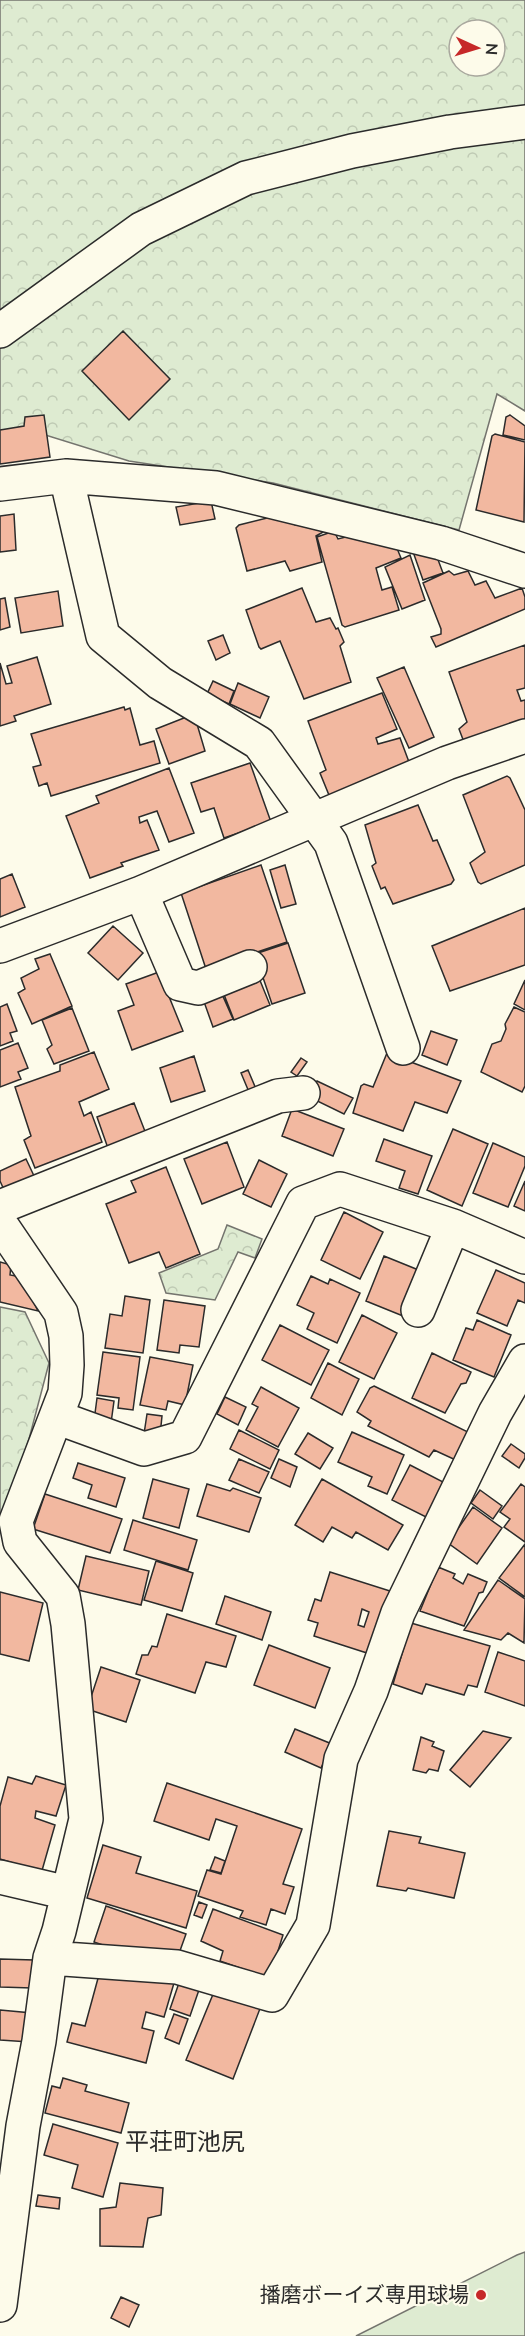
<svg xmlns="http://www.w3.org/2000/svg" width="525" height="2336" viewBox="0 0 525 2336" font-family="'Nunito Sans','Noto Sans JP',sans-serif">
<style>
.green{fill:#deebd1;stroke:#74746e;stroke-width:1.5}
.forest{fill:url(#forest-crowns);stroke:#74746e;stroke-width:1.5;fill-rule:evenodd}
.building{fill:#f2b8a0;stroke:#2b2b2b;stroke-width:1.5;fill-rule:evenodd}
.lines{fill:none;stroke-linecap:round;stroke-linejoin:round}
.minor-casing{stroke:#2b2b2b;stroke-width:36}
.minor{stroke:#fdfbea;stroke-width:33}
.poi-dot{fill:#c62828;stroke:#fdfbea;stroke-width:2}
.labels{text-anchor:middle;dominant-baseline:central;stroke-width:4.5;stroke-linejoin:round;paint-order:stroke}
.poi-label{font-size:21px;fill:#2b2b2b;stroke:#fdfbea;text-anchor:end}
.quarter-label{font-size:24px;fill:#2b2b2b;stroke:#fdfbea}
</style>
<defs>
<pattern id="forest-crowns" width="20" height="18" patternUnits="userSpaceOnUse" patternTransform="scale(1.5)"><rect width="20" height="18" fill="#deebd1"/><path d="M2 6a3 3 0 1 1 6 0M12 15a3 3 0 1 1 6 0" fill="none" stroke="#bfcab4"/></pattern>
</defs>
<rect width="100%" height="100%" fill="#fdfbea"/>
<path class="green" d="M525,2252V2336H356L517,2255Z"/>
<path class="forest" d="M0,0H525V411L497,394L459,530L273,483L129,461L23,428L0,437ZM459,30H495V66H459Z
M227,1225L262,1239L255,1258L238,1252L215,1300L166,1293L159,1273L218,1249Z
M0,1307L25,1312L49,1363L29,1439L0,1530Z"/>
<path class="building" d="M123,331L170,379L129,420L82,371Z
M44,415L50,457L0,464V430L24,426L25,417Z
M510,415L525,426V440L503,435L506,417Z
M495,434L525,442L524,522L476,510L492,436Z
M211,501L215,519L180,525L176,507Z
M14,514L16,550L0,552V516Z
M279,515L291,517L295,525L310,522L325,531L316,536L322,562L290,571L285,561L247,571L236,528L239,525Z
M334,531L338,539L358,534L396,546L401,558L376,568L382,590L392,587L399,610L345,627L342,625L317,537Z
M412,549L437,557L443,573L423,580Z
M410,555L425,600L402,609L385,567Z
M449,571L454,575L468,571L475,585L486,581L495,598L522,588L525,597V609L436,647L431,637L441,634V629L423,583Z
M302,588L316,622L330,618L336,629L338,628L344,642L340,646L351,682L304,699L280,641L261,649L259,647L246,610Z
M58,591L63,626L21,633L15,598Z
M5,598L10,627L0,630V599Z
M223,635L230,653L216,660L208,641Z
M525,645V688L517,690L521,701L525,700V728L467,750L459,729L467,722L449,672Z
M37,657L51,704L14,716L16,721L0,726V663L6,684L12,683L7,666Z
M404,667L434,737L409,748L377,678Z
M213,681L234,691L229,704L207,694Z
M238,683L269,697L260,718L230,704Z
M382,693L397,729L376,738L378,744L400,738L412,770L331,800L320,773L326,770L308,721Z
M124,707L125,710L130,708L140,745L154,741L160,763L51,796L47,783L39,786L33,767L41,765L31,734Z
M194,714L205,751L169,764L156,729Z
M250,763L271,822L224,838L214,808L201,812L191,783Z
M169,768L194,833L169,842L157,811L139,817L140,823L147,820L159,850L121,863L123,866L90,878L66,816L99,803L96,796Z
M507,776L510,778L525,810V865L481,884L478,882L470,863L485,852L463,795Z
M418,805L433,841L437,840L454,880L451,884L393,904L385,887L381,889L372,866L376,863L365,825Z
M261,865L287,942L206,969L181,893Z
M285,865L296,904L281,908L270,870Z
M12,874L25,907L0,917V879Z
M525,908V965L450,991L432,946Z
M113,926L143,953L118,980L88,953Z
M288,943L305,993L272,1004L255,954Z
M50,954L72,1006L32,1024L18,993L25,989L21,978L39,969L35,959Z
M159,972L183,1031L132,1050L118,1011L134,1005L126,984Z
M259,978L270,1005L234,1020L223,992Z
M525,980V1010L514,1004Z
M221,992L233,1019L213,1027L203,999Z
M7,1004L17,1031L10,1033L13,1041L0,1046V1007Z
M514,1007L525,1012V1086L522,1092L481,1072L492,1044L501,1041L506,1029L505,1024Z
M72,1008L89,1051L54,1064L47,1049L52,1045L42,1020Z
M431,1031L457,1040L447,1065L422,1055Z
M18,1043L28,1068L18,1072L21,1079L0,1087V1050Z
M94,1052L109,1089L79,1102L84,1116L91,1112L102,1142L35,1168L24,1140L31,1136L15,1087L60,1071V1065Z
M387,1053L461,1081L447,1113L415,1102L403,1131L353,1113L361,1086L364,1084L373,1087Z
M194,1056L205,1091L171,1102L160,1068Z
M301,1058L307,1062L297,1076L291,1072Z
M248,1070L256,1089L249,1092L241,1073Z
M317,1081L353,1098L344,1114L309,1097Z
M134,1103L148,1139L110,1154L97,1117Z
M292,1109L344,1129L333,1156L282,1136Z
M453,1129L488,1144L462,1206L427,1190Z
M384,1139L432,1156L418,1194L399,1188L405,1171L376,1161Z
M227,1142L244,1187L202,1204L184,1159Z
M493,1143L525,1157V1166L508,1207L473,1193Z
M26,1159L36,1180L5,1192L0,1181V1171Z
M259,1160L287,1174L271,1207L243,1194Z
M166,1167L200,1254L166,1268L159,1252L129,1263L106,1204L136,1192L131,1181Z
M525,1181V1211L514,1206Z
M344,1212L383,1232L360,1279L321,1260Z
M384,1256L421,1271L403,1316L366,1301Z
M0,1262L11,1265L10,1275L21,1277L38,1311L0,1302Z
M496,1270L525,1283V1303L518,1300L507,1326L477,1313Z
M311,1276L328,1284L330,1279L360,1293L337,1343L307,1329L314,1313L297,1305Z
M125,1296L150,1300L143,1353L105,1348L110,1314L122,1316Z
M164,1300L205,1306L199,1347L180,1345L179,1353L157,1350Z
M362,1315L397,1333L374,1379L339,1362Z
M477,1320L511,1335L494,1377L453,1360L466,1328L473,1330Z
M280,1325L329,1350L311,1385L262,1360Z
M103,1352L140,1357L133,1410L118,1408L119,1398L97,1395Z
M432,1353L471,1372L466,1383L461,1384L445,1413L412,1398Z
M150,1357L193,1365L185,1405L168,1401L166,1410L140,1405Z
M328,1363L359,1379L342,1415L311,1398Z
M374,1386L472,1434L460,1462L434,1450L429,1457L368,1426L371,1421L357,1412L370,1388Z
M261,1387L299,1408L278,1447L246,1430L258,1407L252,1404Z
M225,1397L246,1407L238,1425L217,1414Z
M97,1398L114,1401L111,1423L94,1421Z
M147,1414L162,1416L160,1436L144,1434Z
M239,1430L279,1450L270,1469L230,1449Z
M352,1432L404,1455L387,1494L368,1486L372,1477L338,1462Z
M308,1433L333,1448L320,1469L295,1454Z
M511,1444L525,1454V1458L519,1468L502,1456Z
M239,1459L269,1472L259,1493L229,1480Z
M279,1459L297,1467L290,1487L271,1478Z
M78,1463L125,1478L116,1507L88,1498L92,1485L73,1478Z
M410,1465L447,1484L430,1519L392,1500Z
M153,1479L189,1489L179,1528L143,1518Z
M322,1479L403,1525L388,1550L356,1532L352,1538L332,1527L323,1542L295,1525Z
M207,1484L230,1491L233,1488L261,1498L249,1532L197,1516Z
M521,1484L525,1487V1542L504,1527L510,1519L500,1512Z
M480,1490L502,1506L493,1519L471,1503Z
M45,1494L122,1519L110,1553L33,1529Z
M473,1507L502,1528L477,1564L448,1543Z
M133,1520L197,1540L188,1570L124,1550Z
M525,1544V1597L499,1578Z
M86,1556L149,1571L141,1605L78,1590Z
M156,1561L193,1573L182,1611L144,1600Z
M438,1567L455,1574L453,1578L463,1584L468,1574L487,1582L483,1592L479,1593L464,1626L420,1611Z
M330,1572L390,1591L370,1654L314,1636L318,1623L308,1620L315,1599L321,1601ZM362,1609L369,1612L364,1627L358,1625Z
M498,1580L525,1599L524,1643L508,1633L501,1640L464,1630Z
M0,1592L43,1603L29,1661L0,1654Z
M225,1596L271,1612L262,1640L216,1624Z
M167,1614L236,1636L226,1667L206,1662L195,1693L136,1674L142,1655H148L152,1646L157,1647Z
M411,1623L490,1646L477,1687L468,1685L464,1695L426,1684L422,1694L393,1684Z
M269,1645L330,1668L315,1708L254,1685Z
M498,1652L525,1661V1706L485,1692Z
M101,1667L140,1680L126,1722L87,1709Z
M295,1729L332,1744L321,1768L285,1752Z
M483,1731L511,1738L470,1787L450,1770Z
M421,1737L434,1742L432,1746L444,1751L438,1771L429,1769L426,1773L413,1770Z
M36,1776L66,1785L56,1816L36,1811L35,1818L55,1825L39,1881L11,1875L13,1863L0,1859V1806L8,1777L32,1784Z
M167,1783L302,1829L283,1884L294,1887L285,1914L271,1909L266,1925L240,1917L243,1911L198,1896L207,1870L221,1874L237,1826L216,1819L209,1840L154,1821Z
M389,1831L421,1837L419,1843L465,1853L454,1898L408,1888L406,1891L377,1886Z
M103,1845L141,1857L136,1873L197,1891L186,1928L87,1898Z
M215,1857L225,1861L221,1873L210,1870Z
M199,1902L207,1905L202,1918L194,1915Z
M106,1906L186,1934L177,1959L149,1961L94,1942Z
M213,1909L283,1935L278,1951L281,1953L269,1978L220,1961L223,1951L201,1941Z
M0,1959L34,1960L32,1988L0,1987Z
M100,1971L136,1981L139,1974L174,1983L164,2017L146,2012L142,2028L154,2031L146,2063L67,2042L72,2023L85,2026Z
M181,1977L201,1984L190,2016L170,2009Z
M216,1987L261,2006L233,2079L186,2060Z
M0,2010L32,2013L29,2042L0,2040Z
M174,2014L188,2019L179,2044L165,2038Z
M63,2078L87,2085L85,2091L129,2103L121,2133L45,2113L52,2086L60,2088Z
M53,2124L118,2143L103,2197L72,2188L78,2165L44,2155Z
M120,2183L163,2188L161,2215L148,2218L143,2247L100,2246V2209L116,2207Z
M38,2195L60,2198L59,2209L36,2206Z
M121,2297L139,2305L129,2327L111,2318Z"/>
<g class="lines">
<defs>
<path id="minor" d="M0,331L141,229L246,178L352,151L450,132L525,122
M66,476L103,636L160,683L259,743L331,843L403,1048
M0,484L66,476L216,488L441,543L525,571
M141,893L180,984L198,988L250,967
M0,946L141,893L447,763L525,736
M0,1207L278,1096L303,1093
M0,1223L61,1313L66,1336L67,1365L65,1393L16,1521L20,1542L63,1596L68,1624L86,1819L59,1931L50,1958L39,2041L23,2126L0,2305
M418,1310L453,1226
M56,1417L144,1449L185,1437L303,1203L340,1189L453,1226L525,1257
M0,1877L68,1893
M50,1958L177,1967L272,1995L313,1925L341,1759L371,1691L398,1613L495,1413L525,1361"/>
</defs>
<use href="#minor" class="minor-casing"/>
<use href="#minor" class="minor"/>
</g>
<circle class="poi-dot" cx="481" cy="2295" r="6"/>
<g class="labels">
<g class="poi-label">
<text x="469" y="2295">播磨ボーイズ専用球場</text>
</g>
<g class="quarter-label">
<text x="185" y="2142">平荘町池尻</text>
</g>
</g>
<g transform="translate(477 48) rotate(94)"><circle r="28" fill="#fdfbea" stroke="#a9a89e" stroke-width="1.5"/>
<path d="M0-4.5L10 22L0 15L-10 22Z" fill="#c62828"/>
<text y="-9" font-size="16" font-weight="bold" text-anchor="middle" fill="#2b2b2b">N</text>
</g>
</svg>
